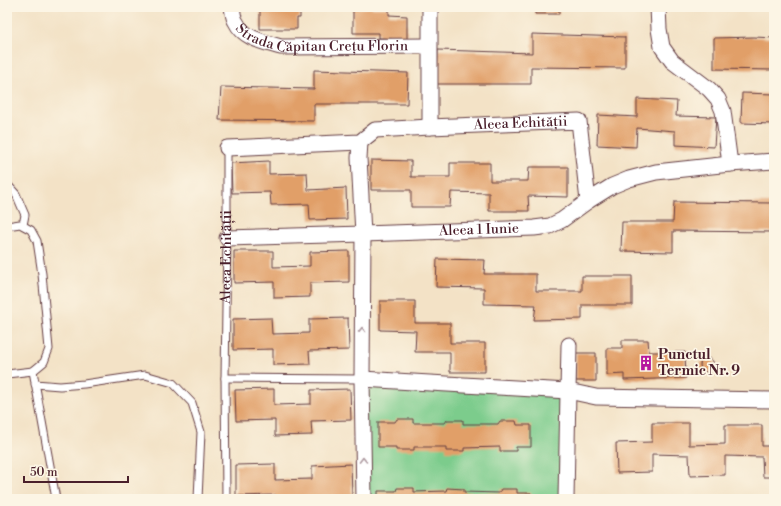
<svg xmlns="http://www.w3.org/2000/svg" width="781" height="506" viewBox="0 0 781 506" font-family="'Libre Bodoni',serif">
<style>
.green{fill:#7ccc8c;stroke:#63765c}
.building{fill:#e19f68}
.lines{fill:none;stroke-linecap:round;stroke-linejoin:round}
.service-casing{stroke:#633c42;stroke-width:9}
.minor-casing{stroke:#633c42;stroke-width:17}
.service{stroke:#fff;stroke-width:7}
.minor{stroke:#fff;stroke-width:15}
.oneway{stroke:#ae9aa0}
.labels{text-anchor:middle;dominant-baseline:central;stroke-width:3.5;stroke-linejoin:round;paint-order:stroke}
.street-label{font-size:14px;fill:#4a1f2b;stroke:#fcf5e5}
.poi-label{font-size:14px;font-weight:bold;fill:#4a1f2b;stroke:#fcf5e5;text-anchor:start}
</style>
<rect width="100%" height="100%" fill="#fcf5e5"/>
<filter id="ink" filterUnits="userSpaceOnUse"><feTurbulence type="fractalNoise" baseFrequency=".025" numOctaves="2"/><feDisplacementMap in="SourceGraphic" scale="8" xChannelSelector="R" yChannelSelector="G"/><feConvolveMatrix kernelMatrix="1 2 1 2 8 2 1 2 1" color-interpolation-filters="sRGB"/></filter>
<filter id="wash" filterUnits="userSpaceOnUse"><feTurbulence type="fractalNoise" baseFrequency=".012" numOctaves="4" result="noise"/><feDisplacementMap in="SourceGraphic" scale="16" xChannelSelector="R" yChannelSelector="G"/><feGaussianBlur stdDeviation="0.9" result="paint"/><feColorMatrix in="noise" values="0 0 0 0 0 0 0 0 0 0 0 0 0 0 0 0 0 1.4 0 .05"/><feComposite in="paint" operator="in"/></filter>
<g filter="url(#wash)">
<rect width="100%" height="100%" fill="#f3e2c6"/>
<path class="green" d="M362,379L568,391L565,499H364Z"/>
<g id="blocks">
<path class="building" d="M260,7H300V18H297V29H260Z
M535,7H559V14H535Z
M353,8H389V15L407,16V39L379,38V33H353Z
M532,34L625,37V68L531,67V84H437L438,50L532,53Z
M754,37L774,38V70L714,69V38Z
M314,70L408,73L407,104H314V121L219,120L221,87L314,89Z
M742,93L774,94V124L741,123Z
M637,99L677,101L676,116L716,117L714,147L675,145V131L637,128L636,147L597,145L598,115L637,117Z
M371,160L411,161V177H450V163H490V181H528L529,167H568V197L528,196L529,211H489V193L451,192L450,207H411V190H371Z
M269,161V174L307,173L308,190L346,188L347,219L310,220L309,204L271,205L270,192L232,193L231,163Z
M674,202L774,203V232L673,231V252L621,251L622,222H673Z
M234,251H273V267L310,266V252L349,251V282L310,283V297L274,298V282L234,283Z
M437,259L485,260L484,274H536V291H582V276H632V305H582V319L534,320L536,305L484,304V288L436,287Z
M380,301H415V323H450V343H485V372H450V352H415L416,331L380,330Z
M271,318L272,334L309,333V319L348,318L349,350L309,351L310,364L273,365V349L233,350V319Z
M622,340H648L649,352H685L686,378L624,380V374L607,375V348H622Z
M576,353H596V381H576Z
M700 365a7 7 0 1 1 14 0a7 7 0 1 1-14 0Z
M274,389V405L311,404V390L350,389L351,420L311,421L312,435L275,436V420L236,421L235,390Z
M397,419H413V423H445L447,420H463V424H498L500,421H516L517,425H531V447H516V451H500V447L464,448V451H446V447H414V450H396V447H378V422H395Z
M652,423H689V445L725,444V425H762V446H774V477H763L762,457L725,456V475L690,476L689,455L652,454V472L617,473L616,443L652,442Z
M275,464V480L312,479V466L351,464L352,496L312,497V499H276V495L236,496V465Z
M397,488H414V492L446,491L447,488L464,489V492L499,493L501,489H517V493H531V499H378V491H396Z"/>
</g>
</g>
<g filter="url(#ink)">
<use href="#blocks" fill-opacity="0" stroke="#633c42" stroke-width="1"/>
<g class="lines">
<defs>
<g id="service">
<path d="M7,184L16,194L25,215L23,225"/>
<path d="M7,226L20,224L31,230L37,241L42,274L49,349L44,362L33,371L7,374"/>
<path d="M33,371L47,449L56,499"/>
<path d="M225,378L362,379"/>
<path d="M35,384L60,386L84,384L145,375L173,383L192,403L201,432L198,499"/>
<path id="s1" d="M226,499L225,378L227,238V148"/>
</g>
<g id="minor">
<path id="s2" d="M232,7C233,12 233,18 236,22C244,39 264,42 281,47L429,46"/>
<path d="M430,7V127"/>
<path d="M658,7L659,29L662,47L672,61L709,89L718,99L723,111L730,164"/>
<path d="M360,142L359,158L363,234L362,379L364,499"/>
<path id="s3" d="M227,148L360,142L375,130L430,127L579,121L588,201"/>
<path id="s4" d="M227,238L363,234L534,228L550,226L562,220L588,201L612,186L629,179L656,172L730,164L774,161"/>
<path d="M362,379L568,391L596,397L774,400"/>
<path d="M566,499L568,391L569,345"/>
</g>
</defs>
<use href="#service" class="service-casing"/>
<use href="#minor" class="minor-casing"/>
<use href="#service" class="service"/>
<use href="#minor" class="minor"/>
</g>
<defs><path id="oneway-chevron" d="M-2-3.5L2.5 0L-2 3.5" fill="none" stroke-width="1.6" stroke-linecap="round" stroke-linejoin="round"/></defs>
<g class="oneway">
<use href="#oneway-chevron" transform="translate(362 330) rotate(-90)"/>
<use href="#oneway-chevron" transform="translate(363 460) rotate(-91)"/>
</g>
</g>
<defs>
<symbol id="building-bare" viewBox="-9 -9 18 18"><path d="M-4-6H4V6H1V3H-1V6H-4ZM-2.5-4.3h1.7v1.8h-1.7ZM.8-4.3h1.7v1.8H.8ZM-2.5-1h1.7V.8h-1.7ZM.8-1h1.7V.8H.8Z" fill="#b5179e" stroke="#fcf5e5" stroke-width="2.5" paint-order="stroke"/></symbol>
</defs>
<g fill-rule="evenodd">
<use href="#building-bare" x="635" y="352" width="22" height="22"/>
</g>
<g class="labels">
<g class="street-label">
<text stroke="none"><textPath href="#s2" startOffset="108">Strada Căpitan Crețu Florin</textPath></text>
<text stroke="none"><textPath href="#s3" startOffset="298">Aleea Echității</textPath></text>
<text stroke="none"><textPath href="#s4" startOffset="252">Aleea 1 Iunie</textPath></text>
<text stroke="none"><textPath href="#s1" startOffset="242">Aleea Echității</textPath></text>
</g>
<g class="poi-label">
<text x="658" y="355">Punctul<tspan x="658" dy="16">Termic Nr. 9</tspan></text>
</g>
</g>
<rect width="781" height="506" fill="none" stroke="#fcf5e5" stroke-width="24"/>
<path d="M24 476v6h104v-6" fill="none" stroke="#4a1f2b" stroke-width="2"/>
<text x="30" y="476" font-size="12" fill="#4a1f2b" stroke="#fcf5e5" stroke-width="3" paint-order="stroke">50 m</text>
</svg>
